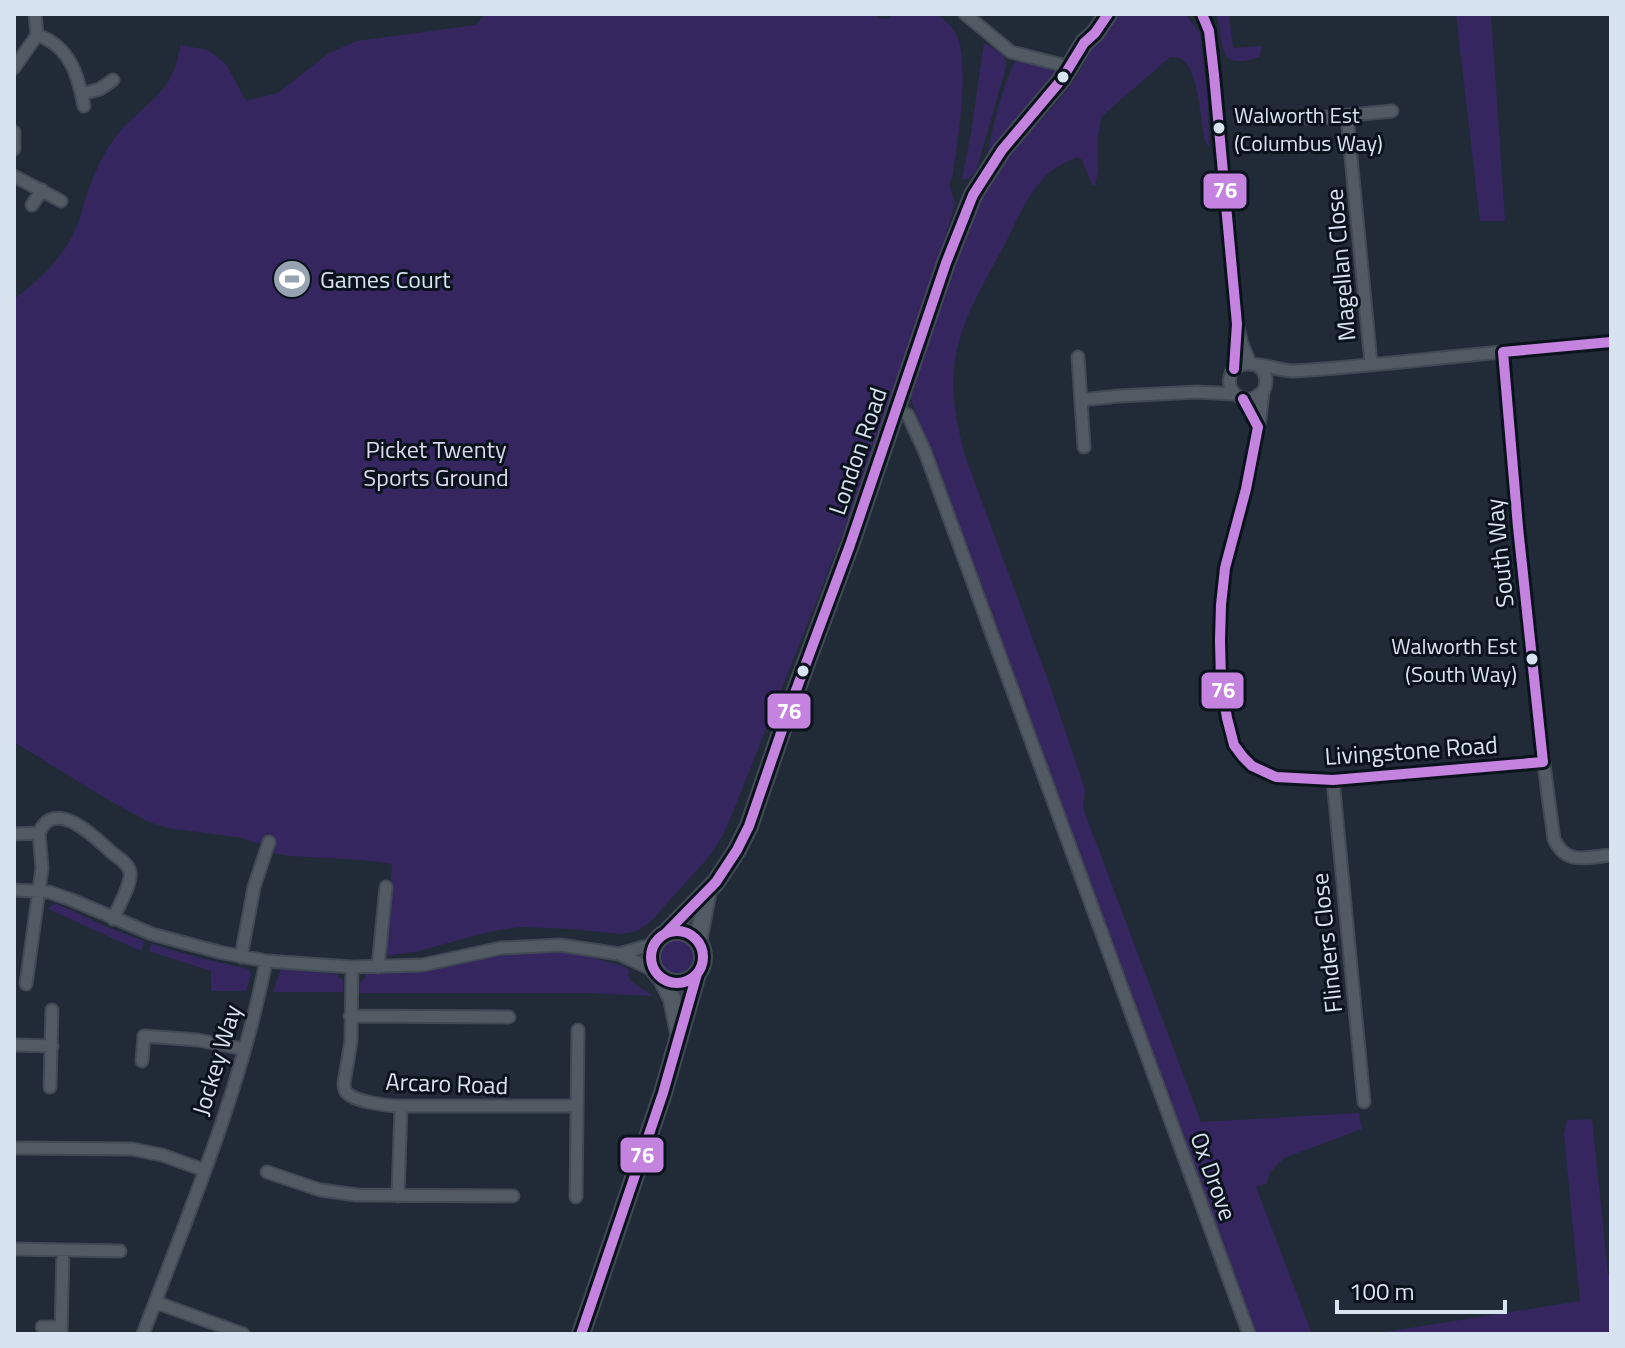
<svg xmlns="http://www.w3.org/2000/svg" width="1625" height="1348" viewBox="0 0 1625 1348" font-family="'Titillium Web',sans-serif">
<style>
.green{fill:#352660}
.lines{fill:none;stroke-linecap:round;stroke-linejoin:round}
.minor-casing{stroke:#414954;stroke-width:15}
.secondary-casing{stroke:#414954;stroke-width:20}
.minor{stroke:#525a63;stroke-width:11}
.secondary{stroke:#525a63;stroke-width:16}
.bus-1-casing{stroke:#0a121c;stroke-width:16}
.bus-1{stroke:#c483df;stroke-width:10}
.bus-dot{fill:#d7e3f1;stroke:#0a121c;stroke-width:3}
.labels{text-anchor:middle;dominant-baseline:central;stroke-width:6;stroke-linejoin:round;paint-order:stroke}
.bus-label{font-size:22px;fill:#d7e3f1;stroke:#0a121c;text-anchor:start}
.street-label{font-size:24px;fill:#d7e3f1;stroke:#0a121c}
.poi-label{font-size:24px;fill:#d7e3f1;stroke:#0a121c;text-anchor:start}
.park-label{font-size:24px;fill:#dbd8ef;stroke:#0a121c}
.line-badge{stroke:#0a121c;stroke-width:3}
.badge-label{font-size:22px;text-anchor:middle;font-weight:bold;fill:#fff}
</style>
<rect width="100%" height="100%" fill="#212b37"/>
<path class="green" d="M485,14H877L878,18L889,19L891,14C904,14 922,11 935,14C946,18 956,31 959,42C968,76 958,139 953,174L949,184L955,203L935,273L895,392L861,488L731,817L722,837L707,859L651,921L637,931L621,934L571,929L522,927L499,930L477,935L415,952L385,956L392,864L363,860L290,856L273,853L260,844L242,838L168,828L149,822L105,798L14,742V299C39,281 63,258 75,230C80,221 82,210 85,200C92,179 101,157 114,139C127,120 147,108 162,90C173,78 178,61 180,45L208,50L226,64L246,101L278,93L329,53L357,41L476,25Z
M1122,14H1185L1200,33L1208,104L1209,147L1205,141C1201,123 1198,69 1183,60C1179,57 1175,57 1170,57L1101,117L1098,136V172L1095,185H1092L1082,160L1078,157C1063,163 1052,168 1042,180C1022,203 1013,230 999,255C979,292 957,328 954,370C951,399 958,428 965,456L1049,683L1085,790L1083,808L1201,1122L1359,1113L1362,1129L1284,1158L1270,1172L1267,1183L1256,1187L1312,1334H1255L909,394L915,390V378L951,270L975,206L1016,147L1059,100L1075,79L1098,38L1109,24Z
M1216,14L1229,15L1233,48L1262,46L1259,57C1214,73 1226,42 1216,14Z
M1456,14H1491L1505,221H1480Z
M984,43C995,49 1008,54 1006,67L976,172L968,179H962L971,133Z
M1019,61L1049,66L1055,71V76L989,157H987C992,129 1002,87 1015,62Z
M57,904L107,927L141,940L144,941L141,951L48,909L52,905Z
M656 957a20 20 0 1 1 40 0a20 20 0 1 1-40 0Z
M151,944L204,959L248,969L251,974L246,991H211V971L149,951Z
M534,951L574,953L623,966L630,970L628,975L631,981L653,996L584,993H359L360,983L365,978V973H405L439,969L487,957Z
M281,969L338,974V977L343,980V992H273Z
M1592,1119L1608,1274H1611V1334H1373L1580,1301L1564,1134L1567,1120Z"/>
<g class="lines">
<defs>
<path id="minor" d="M35,14L37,35
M965,14L1011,52L1070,67
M1202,14L1209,31L1214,75L1237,324L1242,344L1250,363
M14,68L37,35C70,46 78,75 84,106
M82,94L100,89L113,80
M1347,116L1371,363
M1309,119L1392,111
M14,132V149
M14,176L61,201
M32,205L42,190
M1611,342L1503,352C1517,514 1531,677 1554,839C1566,866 1587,857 1611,855
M1078,357L1084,447
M1258,366C1267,373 1268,382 1263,392L1252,399C1239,400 1227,392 1230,377C1235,351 1277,372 1295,371C1364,367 1434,358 1503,352
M1234,369L1236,333
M1263,392L1260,418L1250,472L1225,568L1221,605V681L1230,733L1234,745L1243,757L1252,766L1276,777L1333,780L1543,762
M1243,399L1258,427
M1081,400L1119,396L1197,392L1234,394
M897,409L908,415L925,452L1249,1334
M1333,780L1364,1102
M14,834L39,833C54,797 94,836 109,850C116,857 128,862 130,872C132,884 118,907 113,919
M14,890L49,892L72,900L152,934L219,952L266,961L352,967L422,965L501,948L560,945L619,954L655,971
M619,954L654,944
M241,957L254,887L269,842
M352,967L351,1041L344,1083C344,1085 344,1087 345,1090C350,1102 389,1106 401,1106H577
M378,967L386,887
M26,984L42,868L39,833
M350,1016L509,1017
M14,1045L52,1046
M142,1061L144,1036L198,1040L244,1049
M50,1087L52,1010
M14,1148L132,1149L162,1155L204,1170
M267,1172L320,1190L357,1195L513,1196
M398,1196L401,1106
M576,1197L578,1030
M14,1249L120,1251
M155,1302L243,1334
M42,1327H61
M61,1334L63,1250
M143,1334C189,1212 241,1090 266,961"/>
<path id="secondary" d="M651 957a26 26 0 1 1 52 0a26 26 0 1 1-52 0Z
M666,933L716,882L737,850L749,826L792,701L850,545L946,263L973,195L1002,150L1062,79L1084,43L1095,33L1108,14
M698,942L707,895
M662,979L672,999L679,1033
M581,1334L663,1093L697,974"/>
</defs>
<use href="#minor" class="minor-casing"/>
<use href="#secondary" class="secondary-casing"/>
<use href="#minor" class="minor"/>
<use href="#secondary" class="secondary"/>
<defs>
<path id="bus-1" d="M1202,14L1209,31L1214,75L1237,324L1234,369
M1243,399L1258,427L1246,489L1225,568L1221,605L1220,640L1221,681L1227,718L1234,745L1243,757L1252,766L1276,777L1333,780L1543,762L1518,527L1503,352L1611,342
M651 957a26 26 0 1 1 52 0a26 26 0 1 1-52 0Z
M666,933L716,882L737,850L749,826L792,701L850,545L946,263L973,195L1002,150L1062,79L1084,43L1095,33L1108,14
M581,1334L663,1093L697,974"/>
</defs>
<use href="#bus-1" class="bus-1-casing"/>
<use href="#bus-1" class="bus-1"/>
</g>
<defs>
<symbol id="stadium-disc" viewBox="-11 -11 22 22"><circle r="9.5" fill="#97a3b0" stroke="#0a121c"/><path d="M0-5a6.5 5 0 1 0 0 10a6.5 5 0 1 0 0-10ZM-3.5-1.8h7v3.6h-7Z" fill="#fff"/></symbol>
</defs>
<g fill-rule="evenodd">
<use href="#stadium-disc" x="270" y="257" width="44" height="44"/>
</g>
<g class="bus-dot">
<circle cx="1063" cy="77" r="7"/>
<circle cx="1219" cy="128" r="7"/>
<circle cx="1532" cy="659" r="7"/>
<circle cx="803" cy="671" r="7"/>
</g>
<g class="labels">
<g class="bus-label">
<text x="1234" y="115">Walworth Est<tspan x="1234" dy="28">(Columbus Way)</tspan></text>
<text x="1517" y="646" text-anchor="end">Walworth Est<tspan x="1517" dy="28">(South Way)</tspan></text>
</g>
<g class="street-label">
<text transform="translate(1340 265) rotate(-95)">Magellan Close</text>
<text transform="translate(857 451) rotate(-71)">London Road</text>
<text transform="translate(1499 553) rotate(-96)">South Way</text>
<text transform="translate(1411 750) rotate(-4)">Livingstone Road</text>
<text transform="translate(1326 943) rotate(-96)">Flinders Close</text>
<text transform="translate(216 1060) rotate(-73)">Jockey Way</text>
<text transform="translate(447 1083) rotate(2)">Arcaro Road</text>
<text transform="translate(1214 1176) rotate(70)">Ox Drove</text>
</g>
<g class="poi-label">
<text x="320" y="279">Games Court</text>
</g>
<g class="park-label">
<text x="436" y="449">Picket Twenty<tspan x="436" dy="28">Sports Ground</tspan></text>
</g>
</g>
<g class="line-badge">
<rect x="1202" y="172" width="46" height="38" rx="8" fill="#c483df"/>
<rect x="1200" y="671" width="45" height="39" rx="8" fill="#c483df"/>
<rect x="766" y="692" width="46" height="38" rx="8" fill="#c483df"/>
<rect x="619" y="1136" width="46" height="38" rx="8" fill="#c483df"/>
</g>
<g class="badge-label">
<text x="1225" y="198">76</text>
<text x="1223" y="698">76</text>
<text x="789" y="719">76</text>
<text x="642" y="1163">76</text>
</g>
<rect width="1625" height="1348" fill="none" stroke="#d7e3f1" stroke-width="32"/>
<path d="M1337 1300v12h168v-12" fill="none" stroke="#d7e3f1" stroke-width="4"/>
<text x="1349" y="1300" font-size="24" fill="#d7e3f1" stroke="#0a121c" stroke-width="6" paint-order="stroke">100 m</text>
</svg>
